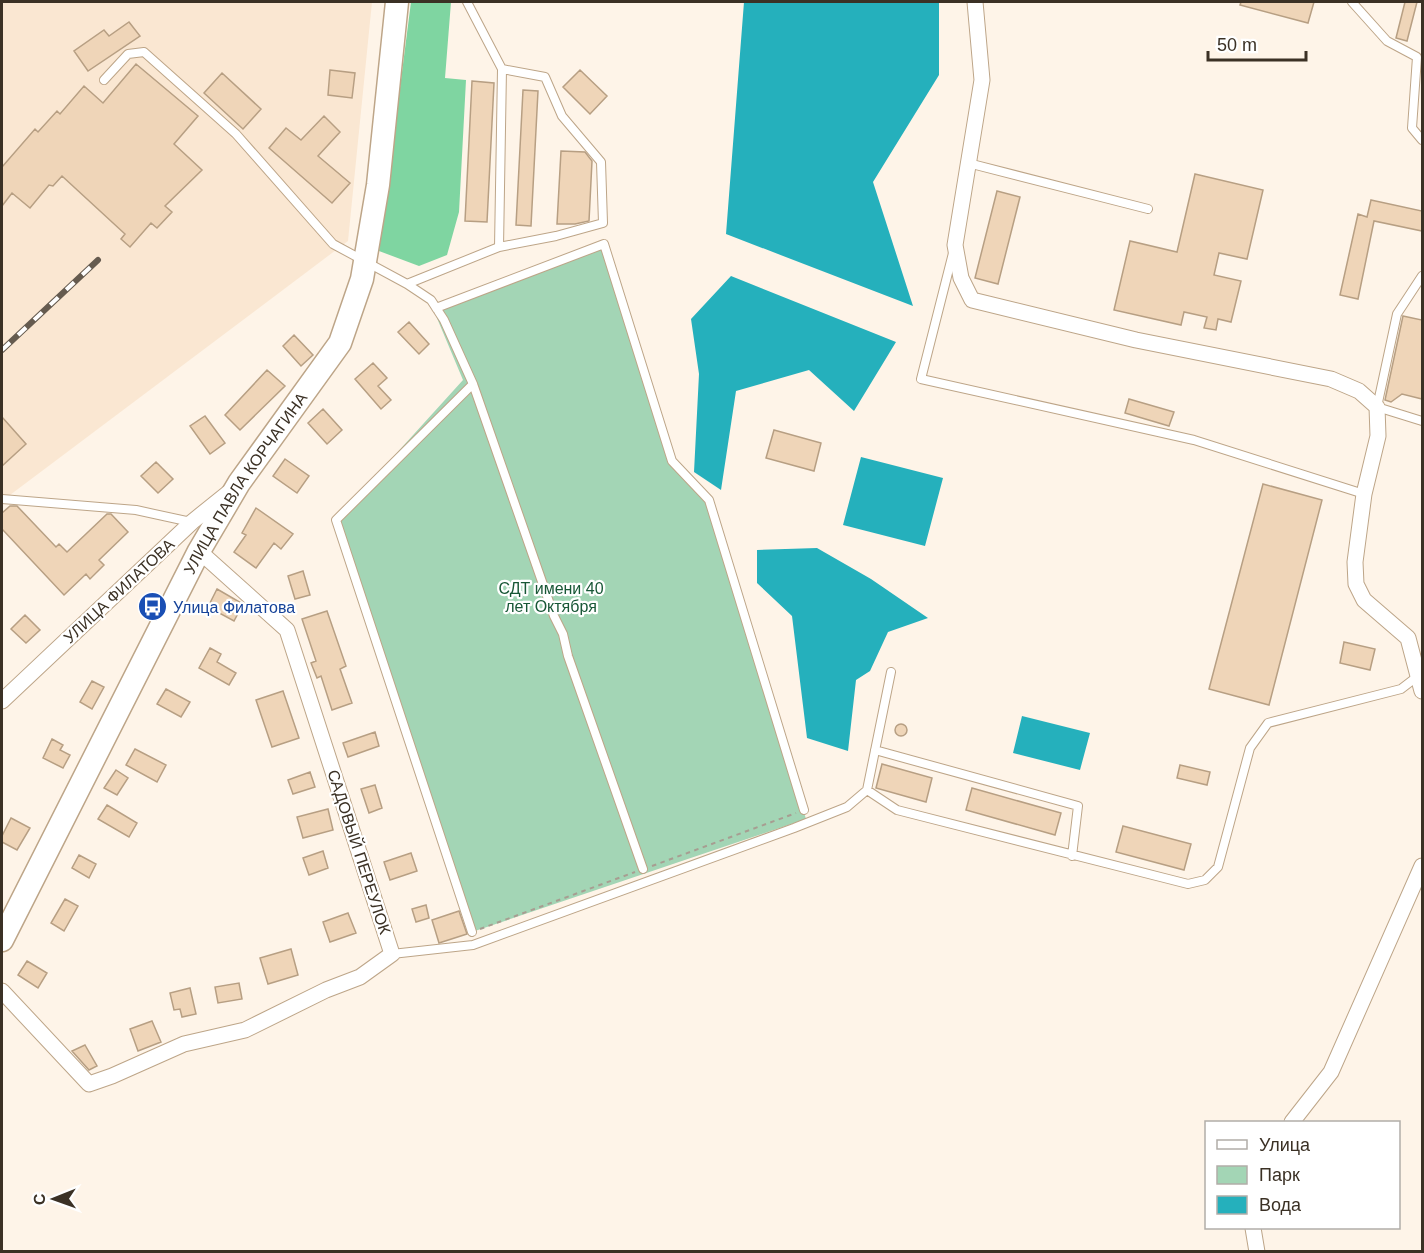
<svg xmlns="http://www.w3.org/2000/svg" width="1424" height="1253" viewBox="0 0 1424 1253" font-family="Helvetica,sans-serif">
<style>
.built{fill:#fae7d2}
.green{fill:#a3d5b5}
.forest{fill:#7fd5a1}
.water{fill:#25b0bc}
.building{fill:#efd5b8;stroke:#b79f83;stroke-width:1.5}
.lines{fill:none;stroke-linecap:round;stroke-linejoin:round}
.lane-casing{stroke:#bda588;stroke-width:10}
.street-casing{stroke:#bda588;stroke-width:17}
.secondary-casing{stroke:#bda588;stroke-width:25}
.path{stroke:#a79d91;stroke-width:2;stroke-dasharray:4.5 4.5;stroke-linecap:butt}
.lane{stroke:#fff;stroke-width:8}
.street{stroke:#fff;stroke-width:15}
.secondary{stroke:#fff;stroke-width:22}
.rail-casing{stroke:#655b4f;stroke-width:6}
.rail{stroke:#fff;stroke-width:4;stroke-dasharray:11;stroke-linecap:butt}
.labels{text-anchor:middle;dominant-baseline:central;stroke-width:4.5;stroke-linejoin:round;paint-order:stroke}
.street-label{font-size:16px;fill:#3b3125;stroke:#fff}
.park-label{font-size:16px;fill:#185736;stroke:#fff}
.transit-label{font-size:16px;fill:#164399;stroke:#fff;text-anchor:start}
</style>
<rect width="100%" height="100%" fill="#fef4e8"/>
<path class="built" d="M2,2H372L348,241L2,501Z"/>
<path class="green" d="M604,244L672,461L709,500L806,819L472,932L336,520L463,380L434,311Z"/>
<path class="forest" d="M411,2H451L445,78L466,80L459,212L447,255L419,266L379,251Z"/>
<path class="water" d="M744,2H939V75L873,182L913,306L726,234Z
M731,276L896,342L854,411L809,370L736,391L721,490L694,472L699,374L691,319Z
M861,457L943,478L925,546L843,525Z
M817,548L871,579L928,618L888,632L870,671L856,680L848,751L807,738L792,616L757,583V550Z
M1022,716L1090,733L1080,770L1013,753Z"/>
<path class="building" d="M1241,2H1314L1308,23L1240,5Z
M1405,2H1417L1407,41L1396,38Z
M129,22L140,36L88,71L74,51L104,30L109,36Z
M136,64L198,116L174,144L202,170L165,206L172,212L157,228L151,223L130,247L121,239L125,234L62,176L53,186L49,185L30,208L12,193L2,206V167L35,129L38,132L57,111L60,114L84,86L103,103Z
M330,70L355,73L352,98L328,95Z
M580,70L607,96L590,114L563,87Z
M222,73L261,109L243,129L204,93Z
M472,81L494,83L487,222L465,221Z
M523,90L538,91L531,226L516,225Z
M324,116L340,132L318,156L350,183L332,203L269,148L286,128L301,140Z
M561,151L585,152L592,161L589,221L575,224H557Z
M1195,174L1263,190L1247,259L1219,253L1214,275L1241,281L1231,322L1218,319L1216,330L1204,328L1207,317L1184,312L1181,325L1114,310L1130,241L1177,252Z
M997,191L1020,197L998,284L975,278Z
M1371,200L1422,211V231L1374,221L1358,299L1340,295L1358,214L1367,217Z
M1403,316L1422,320V399L1402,394L1391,402L1385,400Z
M409,322L429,344L419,354L398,332Z
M294,335L313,355L301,366L283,346Z
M373,363L387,378L378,386L391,400L381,409L355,379Z
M267,370L285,386L240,430L225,415Z
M1129,399L1174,412L1169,426L1125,413Z
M323,409L342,430L327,444L308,423Z
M205,416L225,443L210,454L190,426Z
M2,417L26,444L2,466Z
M774,430L821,443L814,471L766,458Z
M285,459L309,476L297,493L273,476Z
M156,462L173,479L158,493L141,476Z
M1263,484L1322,500L1269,705L1209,689Z
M10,506H17L56,547L59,544L67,552L107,514H111L128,532L99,560L104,565L90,579L86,574L64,595L2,529V513Z
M256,508L293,534L281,549L274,543L256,568L234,552L246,535L242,533Z
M303,571L310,595L295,599L288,576Z
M217,589L243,604L234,621L208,607Z
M327,611L346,666L340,669L352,703L332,710L321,676L317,678L311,663L316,661L302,619Z
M25,615L40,630L26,643L11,629Z
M1344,642L1375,649L1370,670L1340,663Z
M210,648L221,654L217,662L236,673L229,685L199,668Z
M92,681L104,687L92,709L80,702Z
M166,689L190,702L181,717L157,704Z
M283,691L299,738L272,747L256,700Z
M895 730a6 6 0 1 1 12 0a6 6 0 1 1-12 0Z
M375,732L379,746L348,757L343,743Z
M52,739L63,745L60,750L70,755L63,768L43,758Z
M135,749L166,765L157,782L126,765Z
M882,764L932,778L926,802L876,788Z
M1180,765L1210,772L1207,785L1177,778Z
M116,770L128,778L117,795L104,788Z
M310,772L315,787L293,794L288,780Z
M375,785L382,808L369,813L361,789Z
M972,788L1061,813L1055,835L966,810Z
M107,805L137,823L129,837L98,819Z
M328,809L333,830L303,838L297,817Z
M11,818L30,828L17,850L2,842V836Z
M1123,826L1191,844L1184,870L1116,852Z
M323,851L328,868L309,875L303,858Z
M411,853L417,871L390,880L384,862Z
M79,855L96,864L89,878L72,868Z
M65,899L78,906L64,931L51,923Z
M426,905L429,918L416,922L412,909Z
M459,911L467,934L439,943L432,920Z
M348,913L356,933L330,942L323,922Z
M291,949L298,975L268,984L260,958Z
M27,961L47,973L38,988L18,975Z
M239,983L242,999L218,1003L215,987Z
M190,988L196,1014L182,1017L180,1009L174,1010L170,993Z
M152,1021L161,1042L138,1051L130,1029Z
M85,1045L97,1066L89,1070L72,1051Z"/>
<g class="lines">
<defs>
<path id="lane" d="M467,2L502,69L499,247L556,236L603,223L601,162L562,116L545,77L502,69
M1352,2L1387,41L1417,57L1412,128L1422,140
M104,80L128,54L144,52L236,134L333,244L407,284L499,247
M968,163L1148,209
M953,253L921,379L1194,440L1364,494
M1422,276L1397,314L1377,407L1422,421
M407,284L431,300L444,320L473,384L554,616L563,634L568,656L643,869
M436,308L604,244L672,461L709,500L804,810
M2,499L136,510L191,522
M891,672L867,790L897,810L1188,884L1205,880L1218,867L1250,748L1268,723L1401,689L1418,676
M875,750L1078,806L1072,856
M472,932L336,520L473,384
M392,954L473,945L794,828L847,807L867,790"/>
<path id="street" d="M975,2L982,80L955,245L961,278L972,300L1136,340L1331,379L1359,391L1377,407L1378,436L1364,494L1355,562L1356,584L1364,600L1408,638L1422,691
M2,701L192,522L228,493
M2,991L89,1084L112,1076L184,1044L245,1030L326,990L360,977L392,954L287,630L199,551
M1292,1122L1331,1072L1422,866
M1253,1228L1257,1252"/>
<g id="secondary">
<path id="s1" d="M2,940L199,551L239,483L340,343L362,279L378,185L397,2"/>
</g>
</defs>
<use href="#lane" class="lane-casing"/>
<use href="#street" class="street-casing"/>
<use href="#secondary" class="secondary-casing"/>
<path class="path" d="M652,866L796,813
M480,929L635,872"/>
<use href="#lane" class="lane"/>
<use href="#street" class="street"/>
<use href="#secondary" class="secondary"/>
<defs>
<path id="rail" d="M2,350L98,260"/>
</defs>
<use href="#rail" class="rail-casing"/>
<use href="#rail" class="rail"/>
</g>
<defs>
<symbol id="bus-disc" viewBox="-11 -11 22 22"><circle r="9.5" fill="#1a4fb4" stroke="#fff"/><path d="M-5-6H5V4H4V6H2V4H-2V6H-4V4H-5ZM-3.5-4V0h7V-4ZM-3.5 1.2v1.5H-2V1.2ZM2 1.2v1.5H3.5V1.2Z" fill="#fff"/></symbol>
</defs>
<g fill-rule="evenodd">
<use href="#bus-disc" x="136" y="590" width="33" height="33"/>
</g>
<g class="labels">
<g class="street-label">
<text stroke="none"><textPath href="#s1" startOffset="518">УЛИЦА ПАВЛА КОРЧАГИНА</textPath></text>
<text transform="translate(119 591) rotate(-43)">УЛИЦА ФИЛАТОВА</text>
<text transform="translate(359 852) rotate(72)">САДОВЫЙ ПЕРЕУЛОК</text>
</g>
<g class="park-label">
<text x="551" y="588">СДТ имени 40<tspan x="551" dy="18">лет Октября</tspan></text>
</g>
<g class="transit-label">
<text x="173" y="607">Улица Филатова</text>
</g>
</g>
<rect width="1424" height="1253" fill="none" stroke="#3b3125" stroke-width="6"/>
<rect x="1205" y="1121" width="195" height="108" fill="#ffffff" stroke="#b1ada8" stroke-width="1.5"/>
<rect x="1217" y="1140" width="30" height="9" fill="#ffffff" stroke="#b1ada8" stroke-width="1.5"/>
<text x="1259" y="1151" font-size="18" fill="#3b3125">Улица</text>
<rect x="1217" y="1166" width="30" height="18" fill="#a3d5b5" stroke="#b1ada8" stroke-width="1.5"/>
<text x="1259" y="1181" font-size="18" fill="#3b3125">Парк</text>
<rect x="1217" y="1196" width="30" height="18" fill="#25b0bc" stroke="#b1ada8" stroke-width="1.5"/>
<text x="1259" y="1211" font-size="18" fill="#3b3125">Вода</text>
<g transform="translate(54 1199) rotate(269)" stroke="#ffffff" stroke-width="4.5" paint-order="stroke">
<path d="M0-4.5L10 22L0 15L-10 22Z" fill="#3b3125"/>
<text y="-9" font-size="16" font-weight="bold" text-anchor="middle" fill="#3b3125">С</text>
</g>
<path d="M1208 51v9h98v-9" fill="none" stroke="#3b3125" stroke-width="3"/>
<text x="1217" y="51" font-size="18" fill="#3b3125" stroke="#ffffff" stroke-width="4.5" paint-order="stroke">50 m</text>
</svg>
